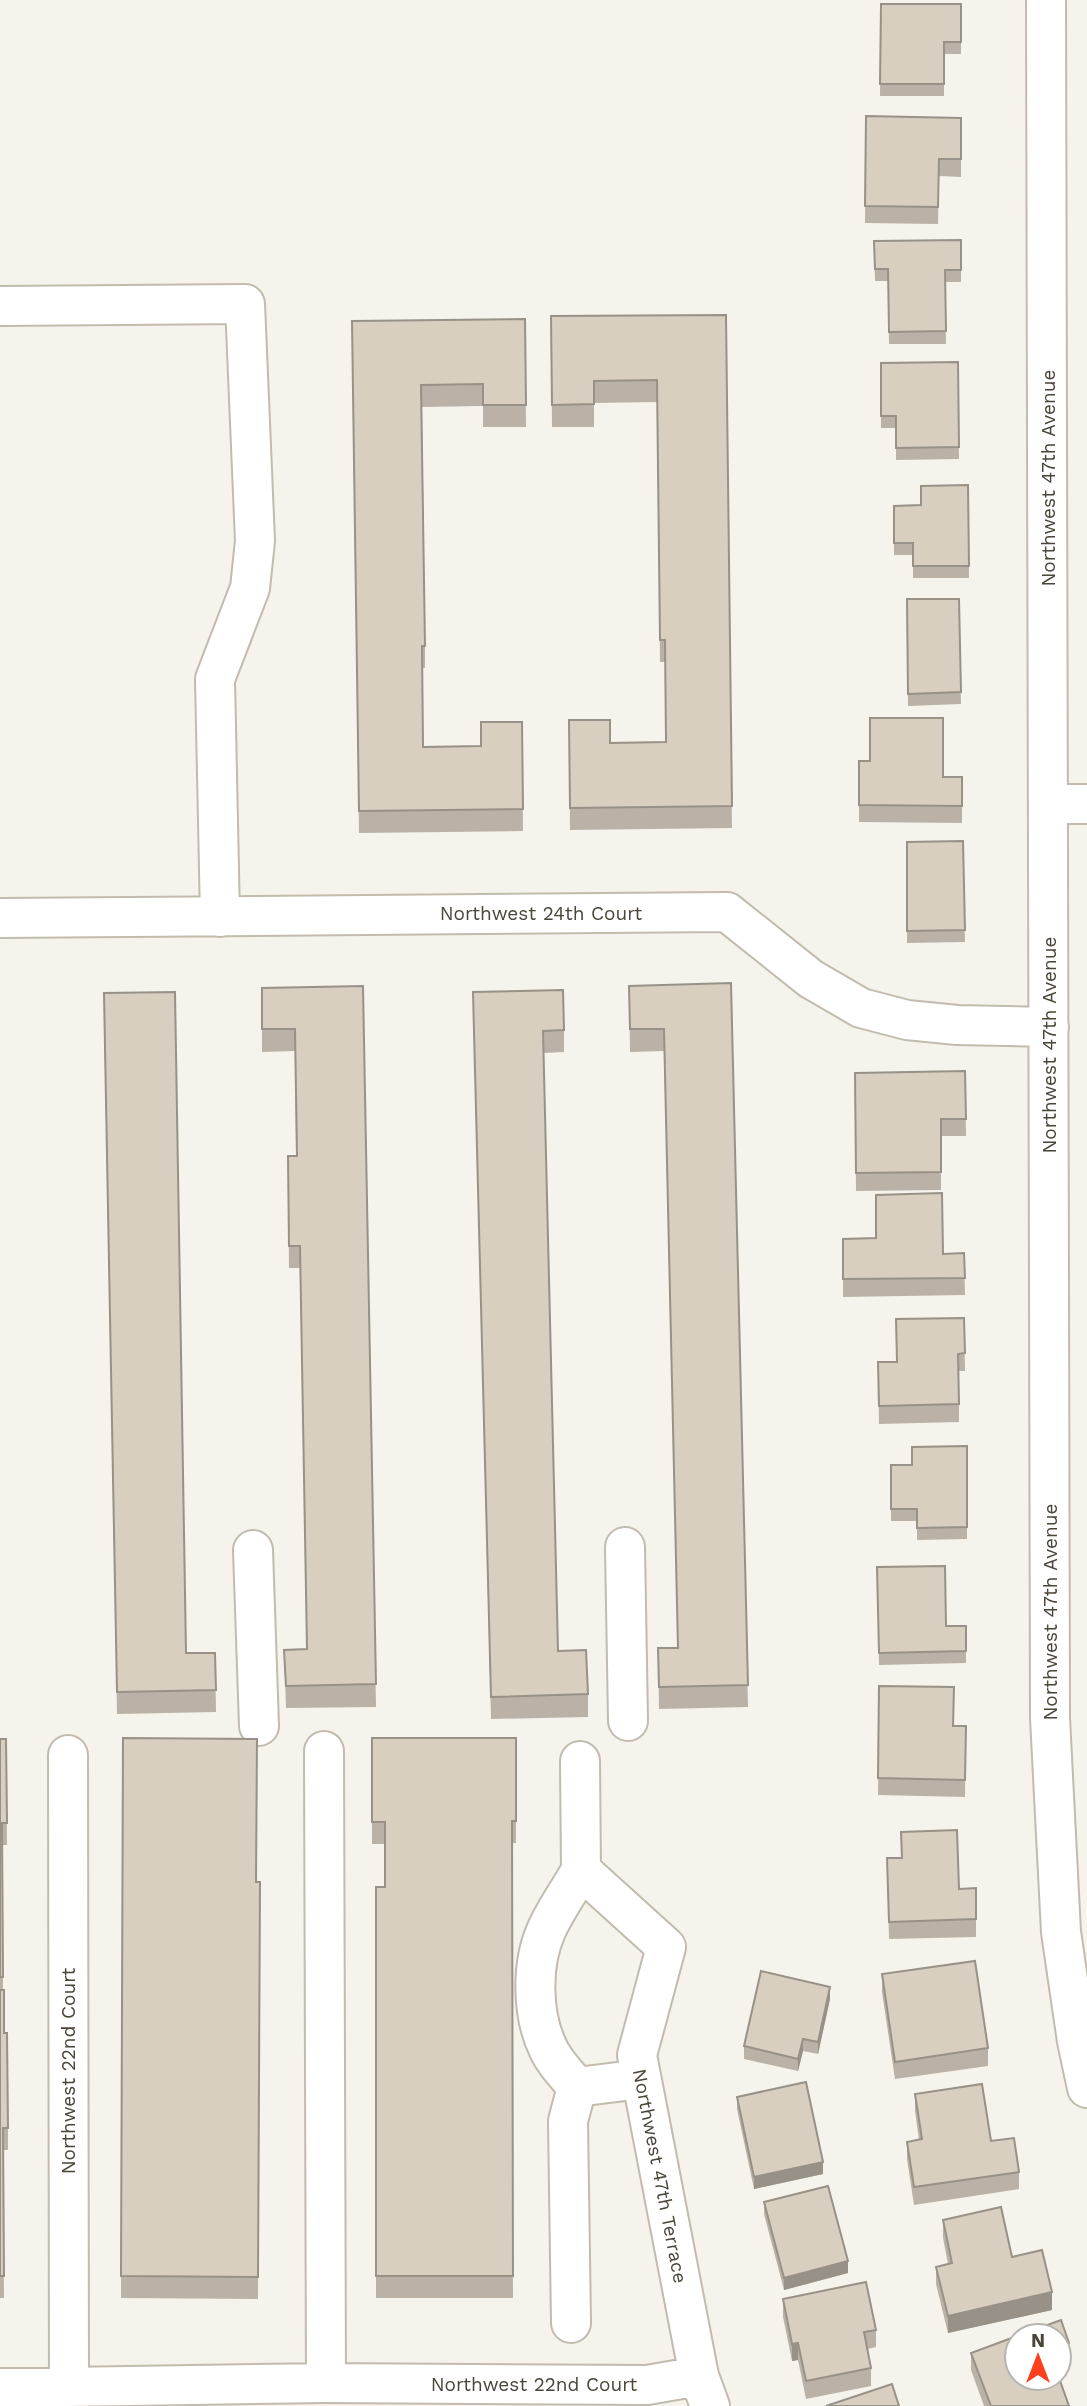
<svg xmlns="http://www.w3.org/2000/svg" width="1087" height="2406" viewBox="0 0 1087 2406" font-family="'Work Sans',sans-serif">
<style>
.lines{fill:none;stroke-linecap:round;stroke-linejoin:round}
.minor-casing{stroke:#c2bbae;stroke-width:42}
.minor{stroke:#fff;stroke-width:38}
.wall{fill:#bab2a6}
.shaded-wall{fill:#979187}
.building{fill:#d8cfc1;stroke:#979187;stroke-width:2}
.labels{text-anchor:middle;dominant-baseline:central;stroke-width:6;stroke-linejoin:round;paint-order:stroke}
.street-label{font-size:19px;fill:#4b4439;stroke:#fff}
</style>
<rect width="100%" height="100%" fill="#f6f3ec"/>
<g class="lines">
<defs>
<path id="minor" d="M1046,0L1050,1718L1061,1932L1077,2041L1087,2088
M0,306L245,304L255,541L250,588L215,679L220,917
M1049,804H1087
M0,918L727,912L811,979L861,1008L907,1020L957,1025L1049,1027
M625,1547L628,1721
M253,1550L259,1726
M324,1751L326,2383
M68,1755L69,2388
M580,1761L581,1870L666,1947L637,2055L699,2376L710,2406
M581,1870C570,1890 555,1910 546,1931C531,1965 532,2015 548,2048C554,2062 567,2075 577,2087L641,2079
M571,2323L568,2121L577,2087
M0,2388L326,2383L647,2385L699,2376"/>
</defs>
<use href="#minor" class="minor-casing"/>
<use href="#minor" class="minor"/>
</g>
<path class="wall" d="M881,4H961V54H944V96H880Z
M866,116L961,118V177L939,176L938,224L865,223Z
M961,240V282H945L946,344H889L888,281H875L874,241Z
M726,315L732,828L570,830L569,720L610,743L666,742L665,662H660L657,402L594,403V427H552L551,316Z
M525,319L526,427H483V406L422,407L425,646V668H422L423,747L481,746L522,722L523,831L359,833L352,321Z
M958,362L959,459L896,460V428H881V363Z
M968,485L969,578H913V555H894V506L921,505Z
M907,599H959L961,704L908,706Z
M859,761L943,777H962V823L859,822Z
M963,841L965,942L907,943V842Z
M731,983L748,1707L659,1709L658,1648H678L664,1051L630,1052L629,986Z
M363,986L376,1707L286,1708L284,1650L307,1649L300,1268H289L288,1156H296L295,1051L262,1052V988Z
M473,992L564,1030V1052L543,1053L558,1651L588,1694V1717L491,1719Z
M104,1015L186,1653H215L216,1712L117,1714Z
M965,1071L966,1136H941V1190L856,1191L855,1073Z
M843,1239L943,1254L964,1253L965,1295L843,1297Z
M964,1318L965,1371H959V1422L879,1424L878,1362H896Z
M967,1446V1539L917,1540V1521H891V1465H912Z
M877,1567L946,1626H966V1663L879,1665Z
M879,1686L953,1726H966L965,1797L878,1795Z
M123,1738L256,1882H260L258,2299L121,2298Z
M372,1738H516V1843H512L513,2298H376V1887H385V1844H372Z
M0,1739H6L7,1845H2L3,1990L8,2128V2150H3L4,2298H0Z
M887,1858H902L959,1889L976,1888V1937L889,1939Z
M882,1974L988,2048V2066L895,2079L882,1992Z
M830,1999L818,2054L803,2051L798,2071L744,2059V2046Z
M915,2094L991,2141L1019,2172V2189L914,2205L907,2159V2142L919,2140L915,2111Z
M737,2097L823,2174L754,2189L737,2109Z
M764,2202L848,2273L784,2290L764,2214Z
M943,2220L1012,2257L1052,2310L948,2333L936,2284V2267L948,2264L943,2238Z
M783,2299L876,2330V2347L867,2349L871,2368V2386L806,2399L798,2360L792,2361L783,2317Z
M971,2353L1069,2406H984L971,2370Z"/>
<path class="shaded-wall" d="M830,1987V1999L818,2054V2042Z
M803,2039V2051L798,2071V2059Z
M823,2162V2174L754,2189V2177Z
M848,2261V2273L784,2290V2278Z
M1052,2292V2310L948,2333V2316Z
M798,2343V2360L792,2361V2344Z
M1069,2343V2360L1059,2364V2347Z"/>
<path class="building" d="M881,4H961V42H944V84H880Z
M866,116L961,118V159H939L938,207L865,206Z
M961,240V270H945L946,331L889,332L888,269H875L874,241Z
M726,315L732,806L570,808L569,720H610V743L666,742L665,640H660L657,380L594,381V404L552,405L551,316Z
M525,319L526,405H483V384L421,385L425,646H422L423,747L481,746V722H522L523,809L359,811L352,321Z
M958,362L959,447L896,448V416H881V363Z
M968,485L969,566H913V543H894V506L921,505V486Z
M907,599H959L961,692L908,694Z
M870,718H943V777H962V806L859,805V761H870Z
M963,841L965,930L907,931V842Z
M731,983L748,1685L659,1687L658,1648H678L664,1029H630L629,986Z
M363,986L376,1684L286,1686L284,1650L307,1649L300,1246H289L288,1156H297L295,1029H262V988Z
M563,990L564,1030L543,1031L558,1651L586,1650L588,1694L491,1697L473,992Z
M175,992L186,1653H215L216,1690L117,1692L104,993Z
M965,1071L966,1119H941V1172L856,1173L855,1073Z
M942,1193L943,1254L964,1253L965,1278L843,1279V1239L876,1238V1195Z
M964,1318L965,1353L958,1354L959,1404L879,1406L878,1362H897L896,1319Z
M967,1446V1527L917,1528V1509H891V1465H912V1447Z
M945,1566L946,1626H966V1651L879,1653L877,1567Z
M879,1686L954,1687L953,1726H966L965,1780L878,1778Z
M123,1738L257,1739L256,1882H260L258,2277L121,2276Z
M372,1738H516V1821H512L513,2276H376V1887H385V1822H372Z
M0,1739H6L7,1823H2L3,1977H0Z
M957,1830L959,1889L976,1888V1919L889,1922L887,1858H902L901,1832Z
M975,1961L988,2048L895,2062L882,1974Z
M761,1971L830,1987L818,2042L803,2039L798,2059L744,2046Z
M0,1990H4V2033H7L8,2128H3L4,2276H0Z
M806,2082L823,2162L754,2177L737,2097Z
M982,2084L991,2141L1014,2138L1019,2172L914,2187L907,2142L922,2139L915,2094Z
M828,2186L848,2261L784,2278L764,2202Z
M1001,2207L1012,2257L1042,2250L1052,2292L948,2316L936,2267L952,2263L943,2220Z
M866,2282L876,2330L864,2332L871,2368L806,2381L798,2343L792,2344L783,2299Z
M1061,2320L1069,2343L1059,2347V2336H1017Z
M1017,2336V2378H1059L1069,2406H991L971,2353Z
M892,2384L899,2406H826Z"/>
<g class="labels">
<g class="street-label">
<text transform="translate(1048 478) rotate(-90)">Northwest 47th Avenue</text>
<text x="541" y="913">Northwest 24th Court</text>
<text transform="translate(1049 1045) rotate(-90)">Northwest 47th Avenue</text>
<text transform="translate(1050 1612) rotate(-90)">Northwest 47th Avenue</text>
<text transform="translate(68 2071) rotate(-90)">Northwest 22nd Court</text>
<text transform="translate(660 2176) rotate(79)">Northwest 47th Terrace</text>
<text x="534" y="2384">Northwest 22nd Court</text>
</g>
</g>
<g transform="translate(1038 2357)"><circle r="33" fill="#ffffff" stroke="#b7b4b0" stroke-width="2"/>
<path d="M0-5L12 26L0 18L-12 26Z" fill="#fc3f1d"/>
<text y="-10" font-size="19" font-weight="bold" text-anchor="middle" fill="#4b4439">N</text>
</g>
</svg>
